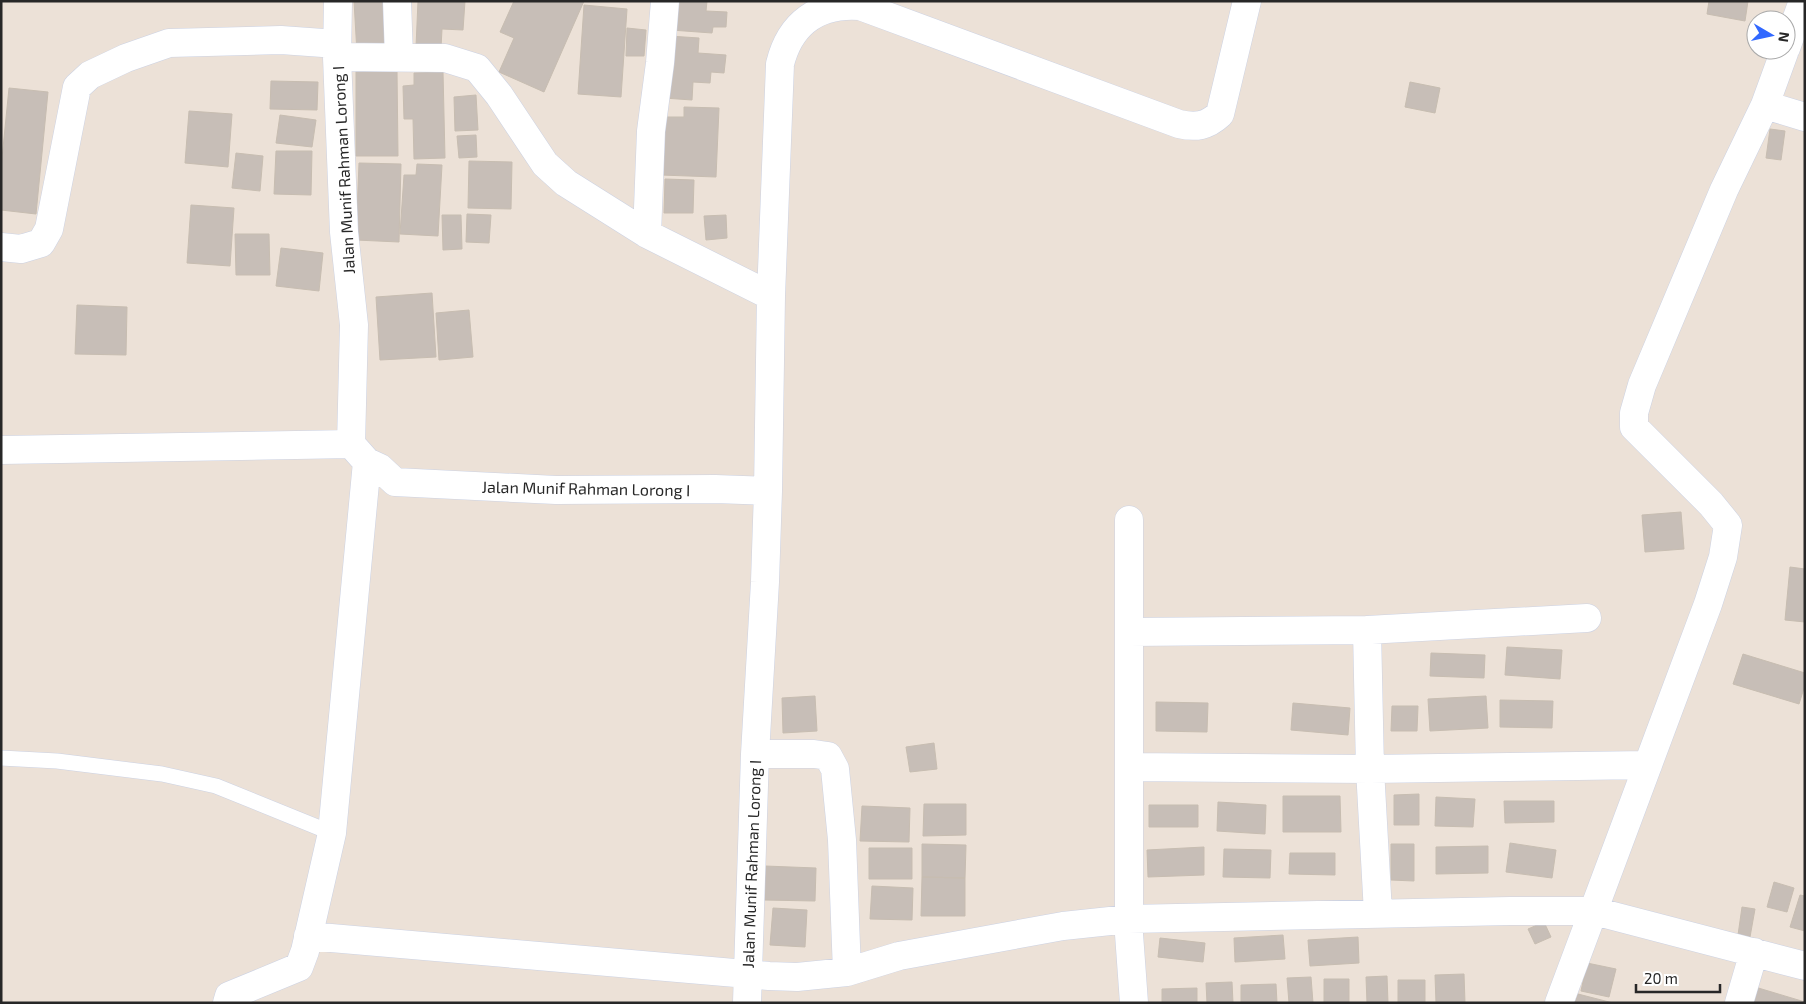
<svg xmlns="http://www.w3.org/2000/svg" width="1806" height="1004" viewBox="0 0 1806 1004" font-family="'Exo 2',sans-serif">
<style>
.building{fill:#c7beb7;stroke:#c7bdb1}
.lines{fill:none;stroke-linecap:round;stroke-linejoin:round}
.lane-casing{stroke:#ccd2e3;stroke-width:16}
.street-casing{stroke:#ccd2e3;stroke-width:29}
.lane{stroke:#fff;stroke-width:15}
.street{stroke:#fff;stroke-width:28}
.labels{text-anchor:middle;dominant-baseline:central;stroke-width:4.5;stroke-linejoin:round;paint-order:stroke}
.street-label{font-size:16px;fill:#272727;stroke:#fff}
</style>
<rect width="100%" height="100%" fill="#ece1d7"/>
<path class="building" d="M354,1H393L396,50L357,53Z
M418,1H465L463,30L442,29L441,48L416,47Z
M514,1H584L544,92L499,72L514,38L500,32Z
M673,1H707L706,11L727,12L726,27H713L712,33L671,30Z
M1709,1H1748L1745,21L1707,14Z
M584,5L627,9L621,97L578,94Z
M627,28L646,30L644,56H626Z
M669,36L699,38L698,53L726,55L724,73L711,72L710,83L693,82L692,100L664,98Z
M356,71H397L398,156H356Z
M443,72L445,158L414,159L413,119H404L403,86L414,85V73Z
M271,81L318,82L317,110L270,109Z
M1410,82L1440,88L1435,113L1405,107Z
M9,88L48,92L36,214L1,210V168Z
M476,95L478,130L455,131L454,97Z
M684,107L719,108L716,177L661,175L663,117H684Z
M189,111L232,114L228,167L185,163Z
M280,115L316,120L312,147L276,143Z
M1770,129L1785,131L1781,160L1766,158Z
M476,135L477,157L459,158L457,136Z
M276,151H312L311,195L274,194Z
M236,153L263,156L260,191L232,188Z
M469,161L512,162L511,209L468,208Z
M359,163L401,164L399,242L356,240Z
M417,164L442,165L438,236L400,234L404,175H416Z
M665,179L694,180L693,213H664Z
M191,205L234,208L230,266L187,263Z
M467,214L491,215L489,243L466,242Z
M442,215H461L462,249L443,250Z
M726,215L727,238L706,240L704,216Z
M235,234H269L270,275H236Z
M281,248L323,253L319,291L276,286Z
M432,293L436,357L380,360L376,297Z
M77,305L127,307L126,355L75,354Z
M469,310L473,357L439,360L436,313Z
M1681,512L1684,549L1645,552L1642,515Z
M1790,567L1805,569V622L1785,620Z
M1507,647L1562,650L1560,679L1505,675Z
M1431,653L1485,655L1484,678L1430,676Z
M1743,654L1805,673V685L1799,704L1733,684Z
M815,696L817,731L783,733L782,698Z
M1486,696L1488,728L1430,731L1428,699Z
M1500,700L1553,701L1552,728L1500,727Z
M1156,702L1208,703L1207,732L1156,731Z
M1293,703L1350,708L1348,735L1291,730Z
M1392,706H1418L1417,731H1391Z
M934,743L937,769L910,772L906,747Z
M1419,794V825H1394V795Z
M1283,796H1340L1341,832H1283Z
M1436,797L1475,799L1473,827L1435,826Z
M1504,801H1554V822L1505,823Z
M1218,802L1266,805L1265,834L1217,831Z
M924,804H966V835L923,836Z
M1149,805H1198V827H1149Z
M862,806L910,808L909,842L860,841Z
M1510,843L1556,850L1552,878L1506,872Z
M922,844L966,845L965,878L922,877Z
M1391,844H1414V881L1391,880Z
M1488,846V873L1436,874V847Z
M1204,847V875L1148,877L1147,850Z
M869,848H912V879H869Z
M1224,849L1271,850L1270,878L1223,877Z
M1290,853H1335V875L1289,874Z
M765,866L816,868L815,901L764,900Z
M922,877L965,878V916H921Z
M1774,882L1794,888L1787,912L1767,907Z
M872,886L913,888L912,920L870,919Z
M1800,895L1805,896V931L1790,927Z
M1742,907L1755,909L1750,937L1738,935Z
M773,908L807,910L805,947L770,945Z
M1544,922L1551,937L1535,944L1528,929Z
M1283,935L1285,959L1235,962L1234,938Z
M1358,937L1359,963L1310,966L1308,940Z
M1160,938L1205,943L1203,962L1158,957Z
M1587,963L1616,969L1609,997L1581,991Z
M1464,974L1465,1003H1436L1435,975Z
M1387,976L1388,1003H1367L1366,977Z
M1311,977L1313,1003H1289L1287,978Z
M1324,979H1349V1003H1324Z
M1398,980H1425V1003H1398Z
M1232,982L1233,1003H1207L1206,983Z
M1276,984L1277,1003H1241V985Z
M1755,987L1805,1002V1003H1750Z
M1197,988V1003H1162V989Z
M1578,994L1613,1003H1575Z"/>
<g class="lines">
<defs>
<path id="lane" d="M1,758L57,761L162,774L216,786L332,833"/>
<path id="street" d="M338,1L337,57L344,232L354,325L351,444L367,462L380,468L395,482L556,490L715,489L768,491L765,582L755,754L747,1003
M397,1L399,57
M1786,48L1803,1
M337,57L445,58L477,68L499,95L545,164L566,183L647,234L771,296
M1765,105L1805,117
M647,234L651,131L660,63L665,1
M1,247L21,249L41,243L49,229L77,87L90,75L126,58L169,43L281,40L337,44
M1,450L351,444
M768,491L771,296L780,64C790,23 818,3 860,6L1179,124C1196,128 1207,126 1220,114L1247,1
M1129,520V934L1134,1003
M1367,630L1587,618
M1129,632L1367,630L1370,769L1378,913
M755,754H814L828,756L835,769L842,840L847,972
M1129,767L1370,769L1648,765
M308,936L769,976L797,977L847,972L899,956L1063,926L1129,919L1510,911H1594L1805,966
M227,1003L229,996L299,967L305,951L332,833L367,462
M1559,1003L1708,604L1723,557L1728,525L1711,504L1634,427V413L1642,385L1724,190L1765,105L1785,50
M1739,1003L1754,952"/>
</defs>
<use href="#lane" class="lane-casing"/>
<use href="#street" class="street-casing"/>
<use href="#lane" class="lane"/>
<use href="#street" class="street"/>
</g>
<g class="labels">
<g class="street-label">
<text transform="translate(343 170) rotate(-93)">Jalan Munif Rahman Lorong I</text>
<text transform="translate(586 488) rotate(1)">Jalan Munif Rahman Lorong I</text>
<text transform="translate(751 864) rotate(-88)">Jalan Munif Rahman Lorong I</text>
</g>
</g>
<rect width="1806" height="1004" fill="none" stroke="#272727" stroke-width="5"/>
<g transform="translate(1771 35) rotate(99)"><circle r="24" fill="#ffffff" stroke="#a9a9a9"/>
<path d="M0-4L9 19L0 12L-9 19Z" fill="#3168ff"/>
<text y="-8" font-size="14" font-weight="bold" text-anchor="middle" fill="#272727">N</text>
</g>
<path d="M1636 984v8h84v-8" fill="none" stroke="#272727" stroke-width="2.5"/>
<text x="1644" y="984" font-size="15" fill="#272727" stroke="#ffffff" stroke-width="4" paint-order="stroke">20 m</text>
</svg>
